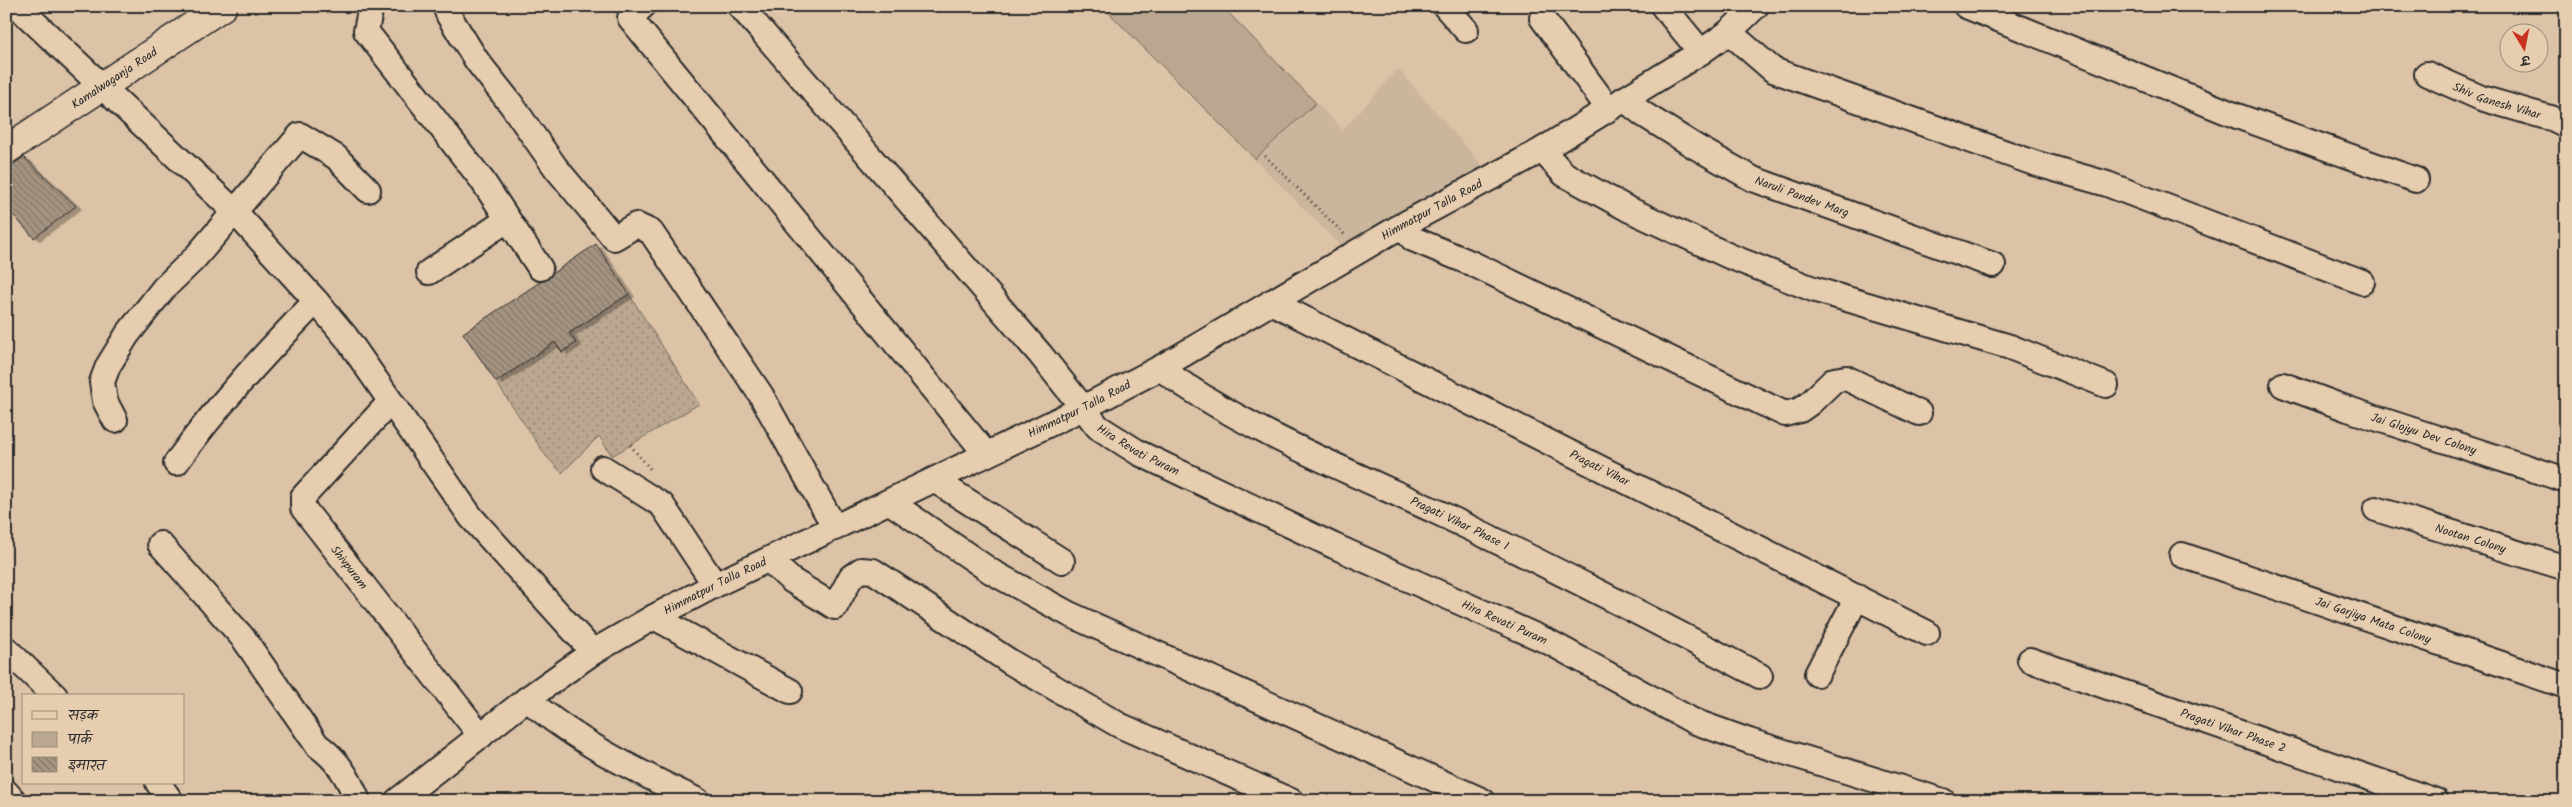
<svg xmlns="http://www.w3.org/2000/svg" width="2572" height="807" viewBox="0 0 2572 807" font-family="Kalam,'Playpen Sans Deva',sans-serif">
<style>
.built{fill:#cbb59c}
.grass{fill:url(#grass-dots);stroke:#73695e}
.green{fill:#bba790;stroke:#73695e}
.building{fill:url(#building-back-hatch);stroke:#2b2b2b;filter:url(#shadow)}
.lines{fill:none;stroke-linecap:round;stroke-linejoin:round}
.minor-casing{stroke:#2b2b2b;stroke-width:28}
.major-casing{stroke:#2b2b2b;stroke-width:31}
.path{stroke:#2b2b2b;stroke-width:3;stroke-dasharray:1 4;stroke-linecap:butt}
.minor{stroke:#e7cdaf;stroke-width:24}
.major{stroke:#e7cdaf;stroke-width:28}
.labels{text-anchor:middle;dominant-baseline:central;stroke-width:4;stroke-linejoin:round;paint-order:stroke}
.street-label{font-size:12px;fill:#2b2b2b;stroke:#e7cdaf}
</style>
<defs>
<pattern id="grass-dots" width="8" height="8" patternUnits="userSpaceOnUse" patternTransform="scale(1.25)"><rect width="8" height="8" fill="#bba790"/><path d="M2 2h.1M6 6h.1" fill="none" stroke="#988876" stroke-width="1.8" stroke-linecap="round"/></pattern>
<pattern id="building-back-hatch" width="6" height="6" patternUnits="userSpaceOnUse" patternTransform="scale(1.25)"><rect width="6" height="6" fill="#a49481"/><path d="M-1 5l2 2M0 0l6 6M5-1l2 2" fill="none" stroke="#86796a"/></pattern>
<filter id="shadow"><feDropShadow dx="5.5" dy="3" stdDeviation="0" flood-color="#0004"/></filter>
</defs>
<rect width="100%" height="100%" fill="#dcc3a7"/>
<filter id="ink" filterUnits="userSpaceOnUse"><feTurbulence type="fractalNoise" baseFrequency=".02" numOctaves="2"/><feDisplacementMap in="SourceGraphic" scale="10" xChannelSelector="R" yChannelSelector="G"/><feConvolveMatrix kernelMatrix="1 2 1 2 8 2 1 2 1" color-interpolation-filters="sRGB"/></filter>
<g filter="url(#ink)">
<path class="built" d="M1102,6H1222L1343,130L1398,69L1484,167L1434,201L1341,246Z"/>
<path class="grass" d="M629,294L699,404L612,456L599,436L562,473L546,456L496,382L555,342L563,352L576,343L569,333Z"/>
<path class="green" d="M1102,6H1222L1316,103L1255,159Z"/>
<path class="building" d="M24,157L76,206L34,238L6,207V169Z
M596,244L629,294L569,333L576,343L562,352L555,342L496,382L463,333L540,282L548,279L553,273Z"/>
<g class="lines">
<defs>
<g id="minor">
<path d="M17,6L235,212L316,301L346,337L471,517L593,652"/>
<path d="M371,6L366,31L482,180L540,268"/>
<path d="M445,6L449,16L477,61L511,104L556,168L614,238L636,225L651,232L761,395L835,528"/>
<path d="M643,6L630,18L986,454"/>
<path id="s1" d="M740,6L1040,354L1098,427L1139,453L1334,546L1549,642L1693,721L1749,741L1943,801"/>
<path d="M1445,6L1466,30"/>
<path d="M1663,6L1701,52"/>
<path d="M1966,6L2237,116L2416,180"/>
<path d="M1542,18L1608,108"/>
<path d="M1729,32L1773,70L2034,163L2107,184L2362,282"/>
<path id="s2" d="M2427,74L2481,98L2550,118L2566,126"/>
<path id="s3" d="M1624,99L1643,114L1696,147L1753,179L1993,265"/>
<path d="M1542,150L1564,174L1628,209L1729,256L1813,289L2010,347L2106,385"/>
<path d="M1401,226L1413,239L1473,264L1785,414L1800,410L1810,403L1834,380L1846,378L1919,413"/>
<path d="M429,272L507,220"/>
<path id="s4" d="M1271,302L1927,633"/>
<path id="s5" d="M1160,368C1242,428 1344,469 1437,512C1546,564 1653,620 1760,676"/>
<path id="s6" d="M2283,385L2348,409L2566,480"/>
<path id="s7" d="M390,402L303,497V508L481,736"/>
<path d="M115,420L105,401L102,382L108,366L127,335L164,288L194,259L300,135L336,157L368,190"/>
<path d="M176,463C218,404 266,353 316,301"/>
<path d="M603,468L662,505L715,585"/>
<path d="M934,480L1062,561"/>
<path d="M890,502L992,572L1069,614L1483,801"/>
<path id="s8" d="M2376,509L2566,568"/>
<path d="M160,544L244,639L317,745C338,760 348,777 358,801"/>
<path id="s9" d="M2182,555L2566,686"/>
<path d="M769,560L791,580L835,607L851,577L861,570L873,571L1012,663L1119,725L1291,801"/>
<path d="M654,617L790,691"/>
<path d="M6,649L55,696"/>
<path id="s10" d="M2030,660L2436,801"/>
<path d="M1817,674L1857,597"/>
<path d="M527,699C578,743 637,771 698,801"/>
<path d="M158,783L171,801"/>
<path d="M6,792L14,801"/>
<path id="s11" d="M397,801L527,699L593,652L654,617L715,585L1083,408L1160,368L1401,226L1542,150L1701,52L1729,32L1756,6"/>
</g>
<g id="major">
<path id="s12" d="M6,150L223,6"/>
</g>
</defs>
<use href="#minor" class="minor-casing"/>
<use href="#major" class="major-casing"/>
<path class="path" d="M1265,156L1344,234
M630,445L651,470"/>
<use href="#minor" class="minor"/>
<use href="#major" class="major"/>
</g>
</g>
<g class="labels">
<g class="street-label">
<text stroke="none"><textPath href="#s12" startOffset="130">Kamalwaganja Road</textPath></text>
<text stroke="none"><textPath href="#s2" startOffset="75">Shiv Ganesh Vihar</textPath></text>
<text stroke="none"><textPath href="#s3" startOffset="204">Naruli Pandev Marg</textPath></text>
<text stroke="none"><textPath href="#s11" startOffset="1195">Himmatpur Talla Road</textPath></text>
<text stroke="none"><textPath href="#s11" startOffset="790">Himmatpur Talla Road</textPath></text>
<text stroke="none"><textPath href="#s6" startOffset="149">Jai Glojyu Dev Colony</textPath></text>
<text stroke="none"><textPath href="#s1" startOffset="599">Hira Revati Puram</textPath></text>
<text stroke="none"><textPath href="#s4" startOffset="368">Pragati Vihar</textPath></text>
<text stroke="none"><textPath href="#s5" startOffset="338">Pragati Vihar Phase 1</textPath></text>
<text stroke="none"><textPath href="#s8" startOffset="99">Nootan Colony</textPath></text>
<text stroke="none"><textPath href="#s7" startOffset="215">Shivpuram</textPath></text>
<text stroke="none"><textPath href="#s11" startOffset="385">Himmatpur Talla Road</textPath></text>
<text stroke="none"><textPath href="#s9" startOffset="202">Jai Garjiya Mata Colony</textPath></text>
<text stroke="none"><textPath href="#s1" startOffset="1004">Hira Revati Puram</textPath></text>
<text stroke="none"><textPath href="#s10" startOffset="215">Pragati Vihar Phase 2</textPath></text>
</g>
</g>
<rect width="2572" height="807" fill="none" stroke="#e7cdaf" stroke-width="25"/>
<rect x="12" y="12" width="2547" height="782" fill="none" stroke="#2b2b2b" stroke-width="2" filter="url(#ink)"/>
<rect x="22" y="694" width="162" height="90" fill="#e7cdaf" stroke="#9c8c7a"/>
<rect x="32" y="711" width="25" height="8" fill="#e7cdaf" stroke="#9c8c7a"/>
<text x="68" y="720" font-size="15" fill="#2b2b2b">सड़क</text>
<rect x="32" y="732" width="25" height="15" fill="#bba790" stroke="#9c8c7a"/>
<text x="68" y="744" font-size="15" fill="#2b2b2b">पार्क</text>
<rect x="32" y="757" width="25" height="15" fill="url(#building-back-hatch)" stroke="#9c8c7a"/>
<text x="68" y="770" font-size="15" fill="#2b2b2b">इमारत</text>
<g transform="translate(2524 48) rotate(170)"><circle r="24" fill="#e7cdaf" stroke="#9c8c7a"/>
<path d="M0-4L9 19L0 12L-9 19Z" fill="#c8321e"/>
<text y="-8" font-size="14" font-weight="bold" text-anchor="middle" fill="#2b2b2b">उ</text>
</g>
</svg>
